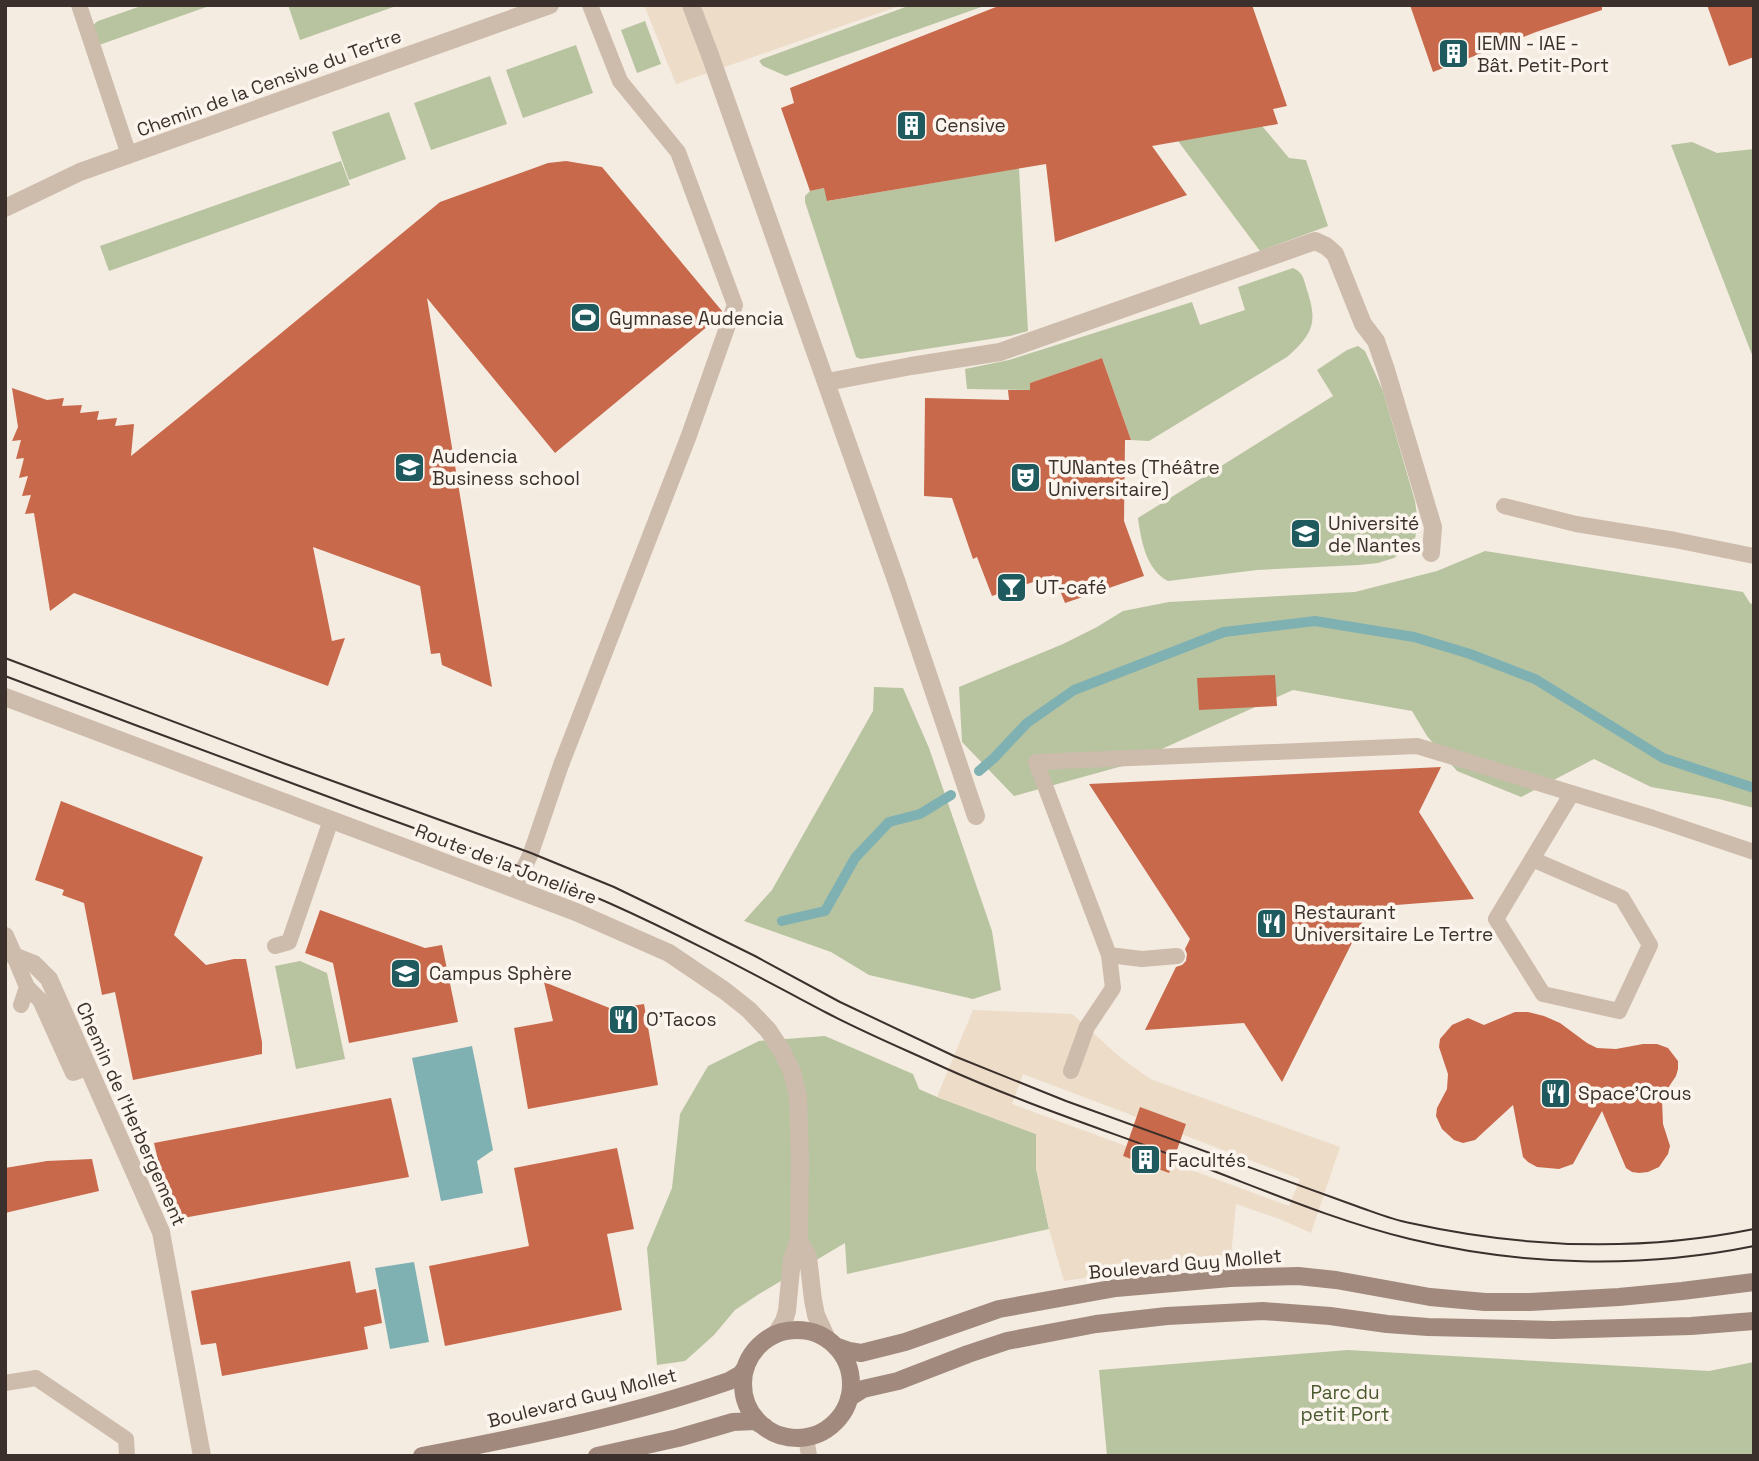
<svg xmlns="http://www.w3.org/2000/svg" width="1759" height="1461" viewBox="0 0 1759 1461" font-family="'Space Grotesk',sans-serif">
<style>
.green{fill:#b8c4a0}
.plaza{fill:#ecdcc8;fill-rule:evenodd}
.water{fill:#7fb0b2}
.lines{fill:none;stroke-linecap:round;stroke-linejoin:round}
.stream{stroke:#7fb0b2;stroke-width:10}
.building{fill:#c8694b}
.lane{stroke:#cdbbac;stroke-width:16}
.street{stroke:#cdbbac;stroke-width:18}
.secondary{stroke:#a18a7d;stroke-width:18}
.tram{stroke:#3b302b;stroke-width:2}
.labels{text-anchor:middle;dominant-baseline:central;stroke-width:7;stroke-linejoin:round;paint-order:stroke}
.poi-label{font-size:19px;fill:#3b302b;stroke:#fbf5ee;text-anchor:start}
.street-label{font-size:19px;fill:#3b302b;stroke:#fbf5ee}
.park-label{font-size:19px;fill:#4a5a2e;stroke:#fbf5ee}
</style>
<rect width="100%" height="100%" fill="#f4ebe1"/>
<path class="green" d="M144,5H212L99,45L93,25L98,21Z
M288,5H399L300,40Z
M911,5H987L786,76L763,66L759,61L762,59Z
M645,21L661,64L637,73L621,30Z
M576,45L593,93L523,118L506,70Z
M490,76L507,124L431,150L414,103Z
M389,112L406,159L349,180L332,132Z
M1262,126L1289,158L1306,160L1328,226L1260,251L1178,141Z
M1692,142L1717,153L1754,149V360L1671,145Z
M341,161L350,185L109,271L100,246Z
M1019,168L1028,331L1010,336L861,359L856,357L805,202V196L810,191L824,188L828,201Z
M1293,268C1303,272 1304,280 1307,290C1318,323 1313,334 1287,357L1149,441L1131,440L1102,358L1030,383V390L967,389L965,369L1009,360L1192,302L1200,325L1245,310L1238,287Z
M1358,346L1365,351L1383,391L1415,501L1418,522L1415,539L1406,549L1394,558L1378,563L1359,565L1257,570L1168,581C1146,570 1141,540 1138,518L1333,396L1317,370L1347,350Z
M1485,551L1743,592L1750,603L1754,605V808L1719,799L1651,787L1594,759L1521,797L1457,771L1427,736L1412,711L1293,690L1126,765L1014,796L962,742L959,687L1063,644L1097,627L1123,611L1169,602L1355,592L1437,571Z
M874,687L903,688L929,748L992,931L1001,990L973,999L869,975L831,952L744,921L772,890L873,711Z
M300,961L327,973L345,1059L296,1069L275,966Z
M825,1036L913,1074L919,1089L937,1097L1036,1134V1168L1049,1229L847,1274L845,1243L759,1294L735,1310L714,1335L685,1361L657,1365L647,1248L672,1188L680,1114L708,1066L759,1041Z
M1348,1350L1709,1371L1754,1362V1456H1107L1099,1370Z"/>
<path class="plaza" d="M644,5H902L676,84Z
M973,1010L1072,1014L1121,1058L1150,1079L1340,1147L1311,1233L1282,1220L1236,1204L1231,1256L1064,1281L1049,1229L1036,1168V1134L937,1097ZM1023,1074L1300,1179L1289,1206L1012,1104Z"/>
<path class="water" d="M472,1046L493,1150L477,1161L483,1193L441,1201L412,1058Z
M414,1262L429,1342L390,1349L375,1268Z"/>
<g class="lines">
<path class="stream" d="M979,771L994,758L1027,723L1074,690L1224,632L1315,621L1414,637L1470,654L1535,679L1663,758L1754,788
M782,921L825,911L855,858L889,822L920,814L951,795"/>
</g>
<path class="building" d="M1001,5H1252L1287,106L1273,109L1278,124L1152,146L1187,195L1055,242L1046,164L827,201L824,188L810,191L781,108L794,103L790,88Z
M1410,5H1602V10L1536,32L1433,72Z
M1707,5H1754V57L1729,66Z
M566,161L602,167L722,311L720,316L555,453L427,298L492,687L442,665L440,653L431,654L420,586L313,547L332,641L345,638L328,686L74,593L50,611L34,513L25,514L31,495L22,496L28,476L19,478L24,458L16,459L21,440L12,441L18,427L12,388L47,400L64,398L62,406L82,405L80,413L99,411L97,420L117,418L115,426L134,424L131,456L183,414L440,202L548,163Z
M1102,358L1131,440H1125L1124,521L1144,576L1065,603L1054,575L992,596L977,557L973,559L952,498L924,496L925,398L1009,400L1008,390H1030V383Z
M1275,675L1277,706L1199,710L1197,678Z
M1441,767L1419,812L1474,899L1370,907L1282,1082L1244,1023L1145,1030L1176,967L1182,965L1186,961L1187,954L1185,949L1190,939L1089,784Z
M61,801L203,857L174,935L206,965L234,959H246L262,1042V1054L133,1080L115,992L102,995L84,903L62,895L64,890L35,880Z
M320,910L425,948L442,945L458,1022L349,1043L333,963L305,953Z
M544,982L612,1009L644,1004L658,1085L528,1109L514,1028L553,1021Z
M1515,1012H1528L1544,1016L1560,1023L1587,1043L1597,1048L1616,1049L1643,1044H1657L1668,1048L1678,1061V1069L1676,1076L1666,1091L1662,1100L1663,1124L1670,1146L1668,1154L1659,1167L1648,1172L1639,1173L1632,1172L1626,1168L1602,1111L1573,1164L1559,1169L1537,1167L1528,1162L1523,1157L1513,1105L1475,1140L1463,1143L1454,1140L1442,1129L1436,1116L1437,1108L1447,1089L1448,1074L1439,1047L1440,1039L1452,1025L1461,1021L1468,1018L1484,1025Z
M391,1098L409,1177L172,1220L154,1143Z
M1140,1107L1186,1124L1169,1173L1123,1156Z
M617,1148L634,1229L607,1234L622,1310L445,1346L429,1266L529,1246L514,1168Z
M92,1159L99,1191L5,1213V1168L47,1161Z
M350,1261L356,1293L376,1289L382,1323L364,1327L368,1349L222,1376L216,1343L201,1345L191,1291Z"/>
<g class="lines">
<path class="lane" d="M79,5L129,155
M1504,506L1576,524L1675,540L1754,556
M1532,859L1622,898L1650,945L1619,1011L1543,994L1496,919L1572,793
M514,889L531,853L561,765L688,438L735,305L678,152L620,81L590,5
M275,946L289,942L331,820
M1109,955L1142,959L1177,956
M14,956L27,987L40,1000L73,1073L87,1068
M21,1005L27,987
M1071,1071L1087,1027L1113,988L1109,955L1036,762L1417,746L1653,818L1754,852
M5,1383L36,1378L126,1439L127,1456
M806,1437L809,1456"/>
<path class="street" d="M691,5L710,55L896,580L976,816
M5,208L80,172L550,5
M827,382L911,366L1000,352L1315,241L1326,246L1335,254L1363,324L1376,341L1386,370L1433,527L1431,553
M5,697L576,912L669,953L725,991L749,1010L768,1030L782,1051L792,1072L798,1096L800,1159L799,1240L792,1259L787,1311L784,1321L776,1334
M5,936L14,956L34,964L49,979L161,1232L202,1456
M799,1240L808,1257L813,1300L816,1315L827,1339"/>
<path class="secondary" d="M743 1384a54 54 0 1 1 108 0a54 54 0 1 1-108 0Z
M835,1346L849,1351L861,1353L905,1342L999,1309L1116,1288L1230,1278L1298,1276L1336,1280L1430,1297L1485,1302H1530L1619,1297L1682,1291L1754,1282
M849,1398L863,1389L898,1381L968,1354L1007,1341L1096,1324L1167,1316L1263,1311L1330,1316L1387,1324L1428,1327L1553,1330L1691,1326L1754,1321
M422,1456C526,1436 629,1416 729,1381L741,1374L746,1367
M597,1456L678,1438L733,1422L755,1421L765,1427"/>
<path class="tram" d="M5,658L283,763L531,853L614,887L674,916L755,956L840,1002L954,1056L1066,1101L1359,1207C1376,1213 1393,1220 1410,1223C1523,1248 1640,1252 1754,1229
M5,676C122,720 238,764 356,807C440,838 527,867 609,903C683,936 755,975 827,1013C865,1033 906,1050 945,1068C1025,1104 1108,1131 1190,1162C1262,1189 1335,1221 1410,1239C1522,1266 1641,1269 1754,1246"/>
</g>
<defs>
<symbol id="building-square" viewBox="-11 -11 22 22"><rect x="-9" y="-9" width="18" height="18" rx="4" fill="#1f5a5e" stroke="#fbf5ee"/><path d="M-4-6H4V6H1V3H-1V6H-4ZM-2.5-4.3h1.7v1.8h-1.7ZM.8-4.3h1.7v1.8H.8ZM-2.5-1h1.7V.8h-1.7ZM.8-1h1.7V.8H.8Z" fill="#fff"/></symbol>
<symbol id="stadium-square" viewBox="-11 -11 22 22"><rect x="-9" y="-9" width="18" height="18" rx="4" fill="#1f5a5e" stroke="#fbf5ee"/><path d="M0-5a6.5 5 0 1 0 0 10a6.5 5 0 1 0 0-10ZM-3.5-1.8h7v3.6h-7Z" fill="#fff"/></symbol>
<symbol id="university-square" viewBox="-11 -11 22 22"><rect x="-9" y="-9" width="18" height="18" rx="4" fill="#1f5a5e" stroke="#fbf5ee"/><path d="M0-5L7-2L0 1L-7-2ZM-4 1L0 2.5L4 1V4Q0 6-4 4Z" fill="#fff"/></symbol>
<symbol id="theatre-square" viewBox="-11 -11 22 22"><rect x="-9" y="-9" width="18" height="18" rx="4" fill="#1f5a5e" stroke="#fbf5ee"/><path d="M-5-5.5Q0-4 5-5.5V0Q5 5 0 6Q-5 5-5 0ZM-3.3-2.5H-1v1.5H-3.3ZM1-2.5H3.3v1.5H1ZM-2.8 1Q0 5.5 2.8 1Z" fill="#fff"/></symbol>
<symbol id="bar-square" viewBox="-11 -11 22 22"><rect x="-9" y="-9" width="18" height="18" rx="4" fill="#1f5a5e" stroke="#fbf5ee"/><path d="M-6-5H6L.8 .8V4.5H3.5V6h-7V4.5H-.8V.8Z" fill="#fff"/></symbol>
<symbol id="restaurant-square" viewBox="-11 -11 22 22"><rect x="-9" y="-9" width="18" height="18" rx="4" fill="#1f5a5e" stroke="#fbf5ee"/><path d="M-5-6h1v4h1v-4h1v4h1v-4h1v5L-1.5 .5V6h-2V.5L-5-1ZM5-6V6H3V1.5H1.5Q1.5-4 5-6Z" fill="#fff"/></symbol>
</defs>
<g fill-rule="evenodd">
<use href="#building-square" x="1436" y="36" width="35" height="35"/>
<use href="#building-square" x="894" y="108" width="35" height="35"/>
<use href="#stadium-square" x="568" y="300" width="35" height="35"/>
<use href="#university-square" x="392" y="450" width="35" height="35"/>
<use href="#theatre-square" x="1008" y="460" width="35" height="35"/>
<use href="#university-square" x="1288" y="516" width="35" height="35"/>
<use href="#bar-square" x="994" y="570" width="35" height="35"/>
<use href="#restaurant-square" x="1254" y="906" width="35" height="35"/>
<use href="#university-square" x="388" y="956" width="35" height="35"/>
<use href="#restaurant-square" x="606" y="1002" width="35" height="35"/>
<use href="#restaurant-square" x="1538" y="1076" width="35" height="35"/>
<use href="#building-square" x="1128" y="1142" width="35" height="35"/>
</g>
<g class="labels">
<g class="poi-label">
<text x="1477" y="43">IEMN - IAE -<tspan x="1477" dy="22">Bât. Petit-Port</tspan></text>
<text x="935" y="125">Censive</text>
<text x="609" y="318">Gymnase Audencia</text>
<text x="432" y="456">Audencia<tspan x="432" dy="22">Business school</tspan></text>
<text x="1048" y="467">TUNantes (Théâtre<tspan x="1048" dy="22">Universitaire)</tspan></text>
<text x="1328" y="523">Université<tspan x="1328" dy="22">de Nantes</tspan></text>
<text x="1035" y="587">UT-café</text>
<text x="1294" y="912">Restaurant<tspan x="1294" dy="22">Universitaire Le Tertre</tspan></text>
<text x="429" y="973">Campus Sphère</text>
<text x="646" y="1019">O'Tacos</text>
<text x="1578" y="1093">Space'Crous</text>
<text x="1168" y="1160">Facultés</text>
</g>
<g class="street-label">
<text transform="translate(269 83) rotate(-20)">Chemin de la Censive du Tertre</text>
<text transform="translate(506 864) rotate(21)">Route de la Jonelière</text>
<text transform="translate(131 1114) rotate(66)">Chemin de l'Herbergement</text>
<text transform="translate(1185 1264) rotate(-5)">Boulevard Guy Mollet</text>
<text transform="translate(582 1398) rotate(-14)">Boulevard Guy Mollet</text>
</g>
<g class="park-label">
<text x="1345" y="1392">Parc du<tspan x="1345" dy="22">petit Port</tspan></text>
</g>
</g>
<rect width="1759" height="1461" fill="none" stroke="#3b302b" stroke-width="14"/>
</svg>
